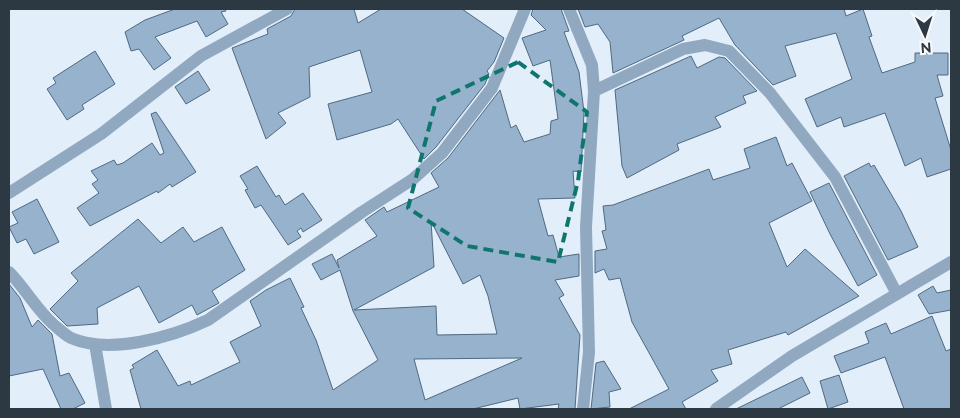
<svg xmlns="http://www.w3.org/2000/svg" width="960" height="418" viewBox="0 0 960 418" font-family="Raleway,sans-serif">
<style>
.building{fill:#96b2cc;stroke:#4f6a82;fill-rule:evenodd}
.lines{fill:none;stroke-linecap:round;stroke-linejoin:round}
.minor{stroke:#90a9c0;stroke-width:12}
.marked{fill:none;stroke:#0f766e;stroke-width:4;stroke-dasharray:10 6;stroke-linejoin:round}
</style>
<rect width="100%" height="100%" fill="#e2eef9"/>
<path class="building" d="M175,9H225L226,11L221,12L228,24L206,37L197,21L155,37L171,58L154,70L139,49L131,51L125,32L145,20Z
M295,9H354L358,23L381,9H462L504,38L494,62L487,71L489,74L485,84L436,147L424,159L398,119L391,124L337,140L328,104L372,92L360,50L309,67L310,97L278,113L286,123L266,139L232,48L268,34L267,29L291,16Z
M533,9H561L569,31L564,32L579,72L584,112L581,172L573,171L575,198L538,199L548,236L553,235L559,257L579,254V276L555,280L564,295L559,298L580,335L575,409H558L559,404L520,409L518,398L473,409H141L130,370L134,368L132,365L157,350L178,386L190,381L191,385L240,362L230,342L261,326L250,301L266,290L290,278L304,307L301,308L316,340L333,390L378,360L353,311L340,270L321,280L312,264L332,254L339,268L337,260L377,236L365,220L384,207L387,212L439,187L431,173L448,158L500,90L511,128L516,125L524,142L550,134L551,121L558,119L550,60L533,66L522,38L546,30L531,15ZM431,221L463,284L480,275L488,296L497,334L437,335L436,306L354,310L434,267ZM522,358L425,400L414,359Z
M578,9H844L846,16L863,9L872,36L869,37L882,73L915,62V53H948V75H937L943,96L935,98L951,150V169L927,177L921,158L905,166L885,113L844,127L841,117L817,127L805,99L852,79L836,33L785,46L796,76L773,85L735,45L719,18L682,36L684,40L613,73L610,42L598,24L585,27Z
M95,51L115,84L82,105L84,109L67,120L47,89L56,83L53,78Z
M691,56L697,68L719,57L725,58L757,91L743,96L746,103L715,117L721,127L677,144L679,150L627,178L622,166L615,90Z
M198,71L210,90L186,104L175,87Z
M156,112L196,172L172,187L170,184L158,193L157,191L90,226L77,208L99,193L92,184L98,180L91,171L114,160L117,165L123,163L152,143L160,155L164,153L151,114Z
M776,137L787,166L792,163L812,201L769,223L787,267L805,249L859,296L788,335L786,332L728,350L732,364L711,370L718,381L682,402L686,409H629L669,389L632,322L620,278L609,280L604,269L595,273V251L607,249L602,231L606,230L603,206L613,205L709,169L713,180L750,168L744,149Z
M869,163L871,167L874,165L901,211L918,247L888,260L844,176Z
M257,166L276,197L279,195L285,205L303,193L322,220L303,232L301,228L297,231L301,237L288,245L261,205L255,208L245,190L248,189L240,176Z
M829,183L877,275L858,286L830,234L810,192Z
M37,199L59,242L34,254L26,239L17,243L9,227L18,223L12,212Z
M138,219L161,243L183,227L194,242L222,227L245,270L212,291L219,303L197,315L192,305L159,323L139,286L97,308L98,324L67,326L50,309L78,281L71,273Z
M9,284L20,298L32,327L38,320L52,334L60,376L69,373L85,403L73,409H61L43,369L9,376Z
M933,286L937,293L951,290V310L929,314L918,295Z
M932,316L946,351L951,349V409H904L885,357L841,373L834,356L869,343L865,332L886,323L891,334Z
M604,361L621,389L609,392L610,407L591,409L596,363Z
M839,375L848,402L828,409L820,381Z
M802,377L810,393L778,409H736Z"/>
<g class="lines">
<path class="minor" d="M569,9L592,65L594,91L586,227L589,352L583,409
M594,91L683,49L705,45L729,51L770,93L835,177L897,294
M9,193L101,134L201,56L287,9
M9,272C25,288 36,309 53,324C59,329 65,335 71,338C110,355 172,337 208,320L362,212L413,179L442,153L492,88L525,9
M95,344L106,409
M716,409L792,356L951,262"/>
</g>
<path class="marked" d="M518,62L587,112L578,181L558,262L467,246L408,208L436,101Z"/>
<rect width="960" height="418" fill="none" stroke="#2c3842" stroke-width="20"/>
<g transform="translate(925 35) rotate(176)" stroke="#f9f9f9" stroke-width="4" paint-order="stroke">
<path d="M0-4L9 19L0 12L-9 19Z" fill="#2c3842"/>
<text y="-8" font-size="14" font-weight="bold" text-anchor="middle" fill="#2c3842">N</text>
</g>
</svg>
